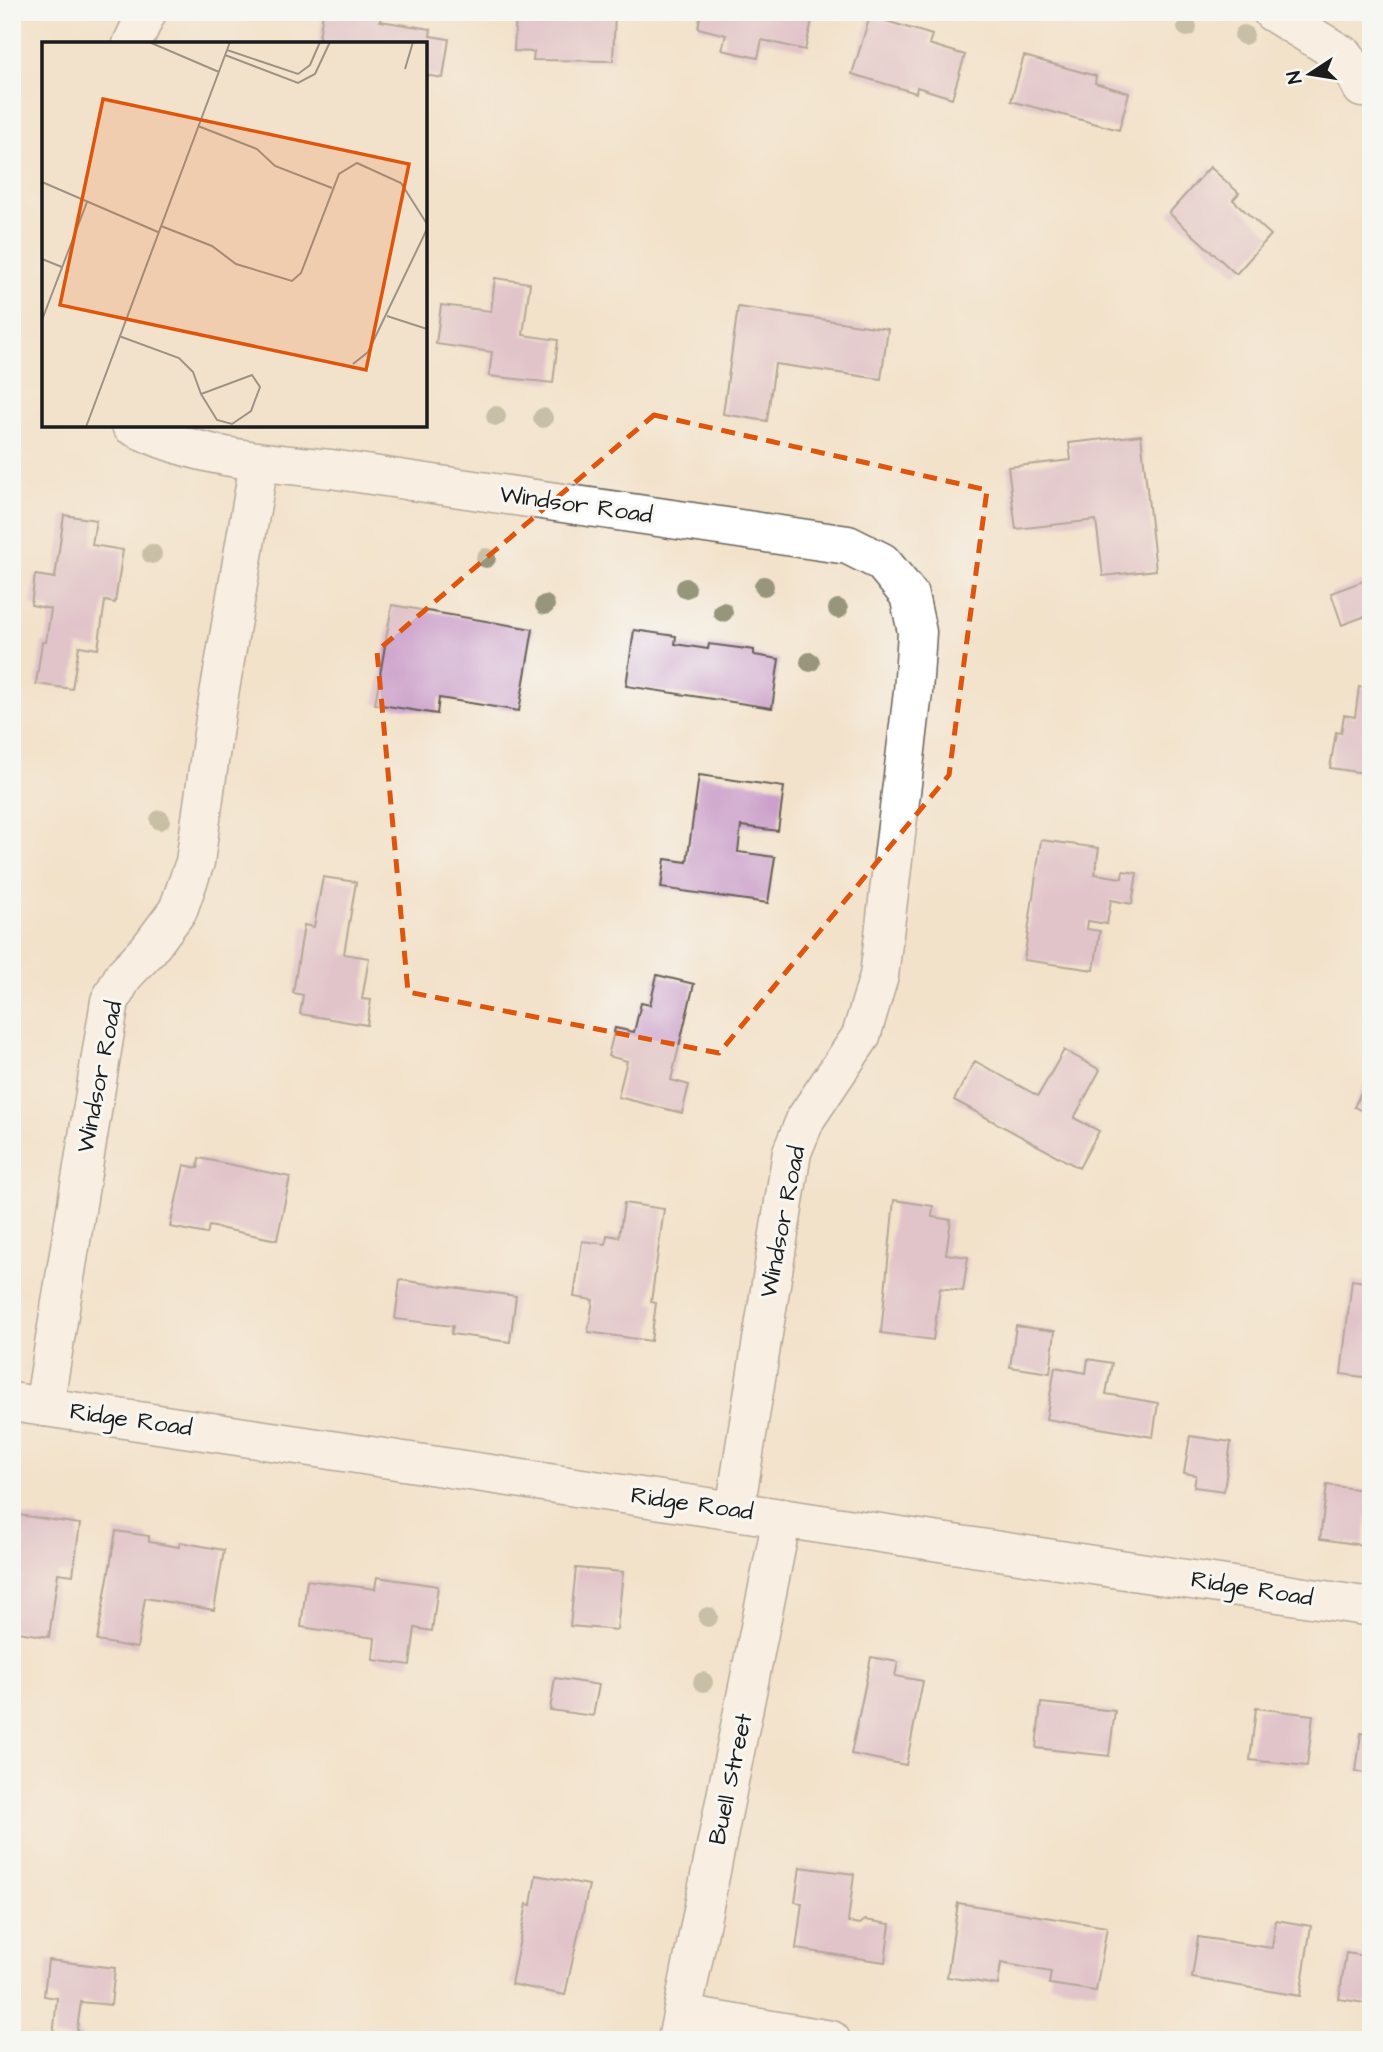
<svg xmlns="http://www.w3.org/2000/svg" width="1383" height="2052" viewBox="0 0 1383 2052" font-family="'Architects Daughter',sans-serif">
<style>
.building{fill:#cca0ca}
.lines{fill:none;stroke-linecap:round;stroke-linejoin:round}
.minor-casing{stroke:#676159;stroke-width:41}
.major-casing{stroke:#676159;stroke-width:41}
.minor{stroke:#fff;stroke-width:38}
.major{stroke:#fff;stroke-width:38}
.tree{fill:#97967b}
.marked{fill:none;stroke:#de560d;stroke-width:5;stroke-dasharray:14 9;stroke-linejoin:round}
.labels{text-anchor:middle;dominant-baseline:central;stroke-width:6;stroke-linejoin:round;paint-order:stroke}
.street-label{font-size:24px;fill:#1c1c1c;stroke:#f6f6f2}
.inset-road{fill:none;stroke:#9d9385;stroke-width:2}
.view{fill:#de560d;fill-opacity:0.15;stroke:#de560d;stroke-width:3.5}
.inset-edge{fill:none;stroke:#1c1c1c;stroke-width:3.5}
</style>
<rect width="100%" height="100%" fill="#f6f6f2"/>
<filter id="ink" filterUnits="userSpaceOnUse"><feTurbulence type="fractalNoise" baseFrequency=".0143" numOctaves="2"/><feDisplacementMap in="SourceGraphic" scale="14" xChannelSelector="R" yChannelSelector="G"/><feConvolveMatrix kernelMatrix="1 2 1 2 8 2 1 2 1" color-interpolation-filters="sRGB"/></filter>
<filter id="wash" filterUnits="userSpaceOnUse"><feTurbulence type="fractalNoise" baseFrequency=".00686" numOctaves="4" result="noise"/><feDisplacementMap in="SourceGraphic" scale="28" xChannelSelector="R" yChannelSelector="G"/><feGaussianBlur stdDeviation="1.57" result="paint"/><feColorMatrix in="noise" values="0 0 0 0 0 0 0 0 0 0 0 0 0 0 0 0 0 1.4 0 .05"/><feComposite in="paint" operator="in"/></filter>
<g filter="url(#wash)">
<rect width="100%" height="100%" fill="#f3e2cb"/>
<g id="blocks">
<path class="building" d="M323,12H382L380,21L431,29L430,36L449,39L443,78L425,75V44H318Z
M516,12H615L613,61L533,60L534,52L514,51Z
M701,12H814L805,50L762,40L758,58L722,50L726,35L698,28Z
M870,16L932,35L929,44L965,55L952,98L917,87L916,93L852,74Z
M1024,56L1096,76L1095,83L1129,93L1119,130L1011,101Z
M1210,167L1239,193L1233,200L1271,235L1236,274L1169,213Z
M495,278L530,283L523,335L558,340L553,383L489,376L492,352L436,344L441,305L491,311Z
M738,307L888,329L881,379L775,364L767,421L723,414Z
M1141,435L1156,570L1103,576L1096,520L1016,529L1008,467L1071,460L1069,443Z
M64,515L96,520L92,545L123,550L115,603L105,601L98,649L79,646L72,689L36,684L42,642H46L51,609L31,605L35,575L55,578Z
M1371,578V614L1342,625L1331,593Z
M392,605L533,629L519,711L439,698L437,714L375,704Z
M634,630L676,636L675,644L708,649L709,644L754,650V655L779,659L772,708L626,686Z
M1359,687L1371,689V774L1330,768L1336,732L1341,733L1344,715L1355,717Z
M699,775L784,787L778,831L741,826L738,852L775,857L768,903L661,888L665,859L687,862Z
M1041,840L1099,848L1095,874L1122,878L1123,871L1137,873L1132,904L1111,900L1107,924L1088,921L1087,929L1100,931L1094,970L1024,960Z
M323,877L356,882L344,954L369,958L362,999L371,1000L367,1025L300,1014L303,995L293,993L304,925L314,927Z
M657,975L694,984L671,1080L689,1085L682,1113L618,1097L627,1061L608,1056L615,1028L634,1032L641,1003L650,1005Z
M1064,1050L1100,1070L1074,1118L1099,1131L1079,1168L954,1100L975,1061L1038,1096Z
M1371,1071V1115L1354,1107Z
M199,1158L290,1177L277,1240L209,1226L207,1234L170,1227L184,1165L198,1168Z
M894,1200L933,1206L932,1217L951,1220L946,1254L968,1257L963,1291L940,1288L933,1340L881,1333Z
M624,1203L664,1209L651,1302L656,1303L651,1341L588,1332L593,1300L574,1297L582,1241L606,1244L607,1235L619,1237Z
M400,1280L516,1296L510,1342L451,1334L453,1326L395,1319Z
M1352,1280L1371,1283V1378L1341,1374Z
M1016,1326L1055,1331L1050,1373L1010,1367Z
M1088,1359L1112,1363L1106,1394L1158,1403L1153,1437L1046,1419L1055,1367L1086,1373Z
M1190,1436L1231,1442L1224,1491L1194,1487L1196,1475L1184,1473Z
M1327,1485L1371,1491L1363,1545L1320,1539Z
M12,1514L80,1524L73,1575L58,1573L49,1637L12,1631Z
M116,1531L149,1536V1542L179,1547L180,1542L224,1550L214,1610L145,1598L137,1648L97,1641Z
M576,1568L623,1572L617,1630L570,1626Z
M377,1577L438,1586L432,1631L415,1628L410,1665L373,1660L375,1638L301,1627L307,1580L375,1589Z
M871,1657L898,1662L895,1676L923,1681L906,1765L851,1754Z
M555,1678L599,1685L593,1716L550,1710Z
M1041,1703L1115,1711L1109,1756L1036,1748Z
M1256,1708L1313,1715L1307,1766L1250,1760Z
M1361,1733L1371,1734V1773L1356,1772Z
M800,1867L854,1874L848,1922L860,1924L865,1920L890,1924L885,1962L796,1949L802,1903L795,1902Z
M536,1875L589,1885L565,1995L511,1984L527,1904L531,1905Z
M958,1903L1107,1927L1096,1991L1049,1984L1051,1972L1001,1963L998,1985L947,1977Z
M1276,1920L1311,1926L1300,1996L1192,1978L1198,1937L1272,1948Z
M1346,1953L1371,1957V2004L1339,1999Z
M48,1960L115,1968L111,2005L81,2002L77,2029L84,2040L53,2037L57,1998L44,1996Z"/>
</g>
</g>
<g filter="url(#ink)">
<use href="#blocks" fill-opacity="0" stroke="#676159" stroke-width="2"/>
<g class="lines">
<defs>
<path id="minor" d="M1272,12L1346,57L1362,88
M132,44L147,12
M131,425C192,457 264,463 331,469L848,545L882,562L909,595L917,632L913,692L879,976L861,1036L806,1118L792,1152L735,1510
M44,1407L110,1001L124,975L149,949L178,910L195,862L216,712L259,463
M682,2015L831,2040
M677,2040L782,1518"/>
<path id="major" d="M12,1402L1371,1607"/>
</defs>
<use href="#minor" class="minor-casing"/>
<use href="#major" class="major-casing"/>
<use href="#minor" class="minor"/>
<use href="#major" class="major"/>
</g>
<g class="tree">
<circle cx="1187" cy="27" r="10"/>
<circle cx="1244" cy="35" r="10"/>
<circle cx="496" cy="416" r="10"/>
<circle cx="543" cy="418" r="10"/>
<circle cx="152" cy="554" r="10"/>
<circle cx="486" cy="558" r="10"/>
<circle cx="764" cy="586" r="10"/>
<circle cx="686" cy="588" r="10"/>
<circle cx="545" cy="605" r="10"/>
<circle cx="838" cy="609" r="10"/>
<circle cx="723" cy="612" r="10"/>
<circle cx="810" cy="662" r="10"/>
<circle cx="160" cy="820" r="10"/>
<circle cx="708" cy="1617" r="10"/>
<circle cx="703" cy="1682" r="10"/>
</g>
</g>
<path d="M0 0H1383V2052H0ZM654,415L987,490L949,775L719,1053L408,992L377,651Z" fill="#f3e2cb" fill-opacity=".55" fill-rule="evenodd"/>
<path class="marked" d="M654,415L987,490L949,775L719,1053L408,992L377,651Z"/>
<g class="labels">
<g class="street-label">
<text transform="translate(576 505) rotate(8)">Windsor Road</text>
<text transform="translate(100 1077) rotate(-79)">Windsor Road</text>
<text transform="translate(783 1222) rotate(-79)">Windsor Road</text>
<text transform="translate(131 1420) rotate(8)">Ridge Road</text>
<text transform="translate(692 1504) rotate(8)">Ridge Road</text>
<text transform="translate(1252 1589) rotate(9)">Ridge Road</text>
<text transform="translate(731 1779) rotate(-78)">Buell Street</text>
</g>
</g>
<g transform="translate(42 42)">
<rect width="385" height="385" fill="#f3e2cb"/>
<path class="inset-road" d="M107,0L177,30M185,8L256,32L268,23L278,0M183,13L256,41L273,32L288,0M363,27L371,0M156,84L215,107L233,124L290,146M0,140L116,190M119,184L170,204L194,222L250,239L259,231L297,132L315,121L359,141L385,182M0,217L20,225M345,274L385,287M0,278L45,160M77,294L137,316L151,330L159,352M311,322L326,310L385,187M210,333L218,345L209,369L190,382L175,378L159,352ZM44,385L188,0"/>
<path class="view" d="M61,57L367,122L324,328L18,263Z"/>
<rect width="385" height="385" class="inset-edge"/>
</g>
<rect width="1383" height="2052" fill="none" stroke="#f6f6f2" stroke-width="42"/>
<g transform="translate(1310 74) rotate(258)" stroke="#f6f6f2" stroke-width="5" paint-order="stroke">
<path d="M0-5L12 26L0 18L-12 26Z" fill="#1c1c1c"/>
<text y="-10" font-size="19" font-weight="bold" text-anchor="middle" fill="#1c1c1c">N</text>
</g>
</svg>
